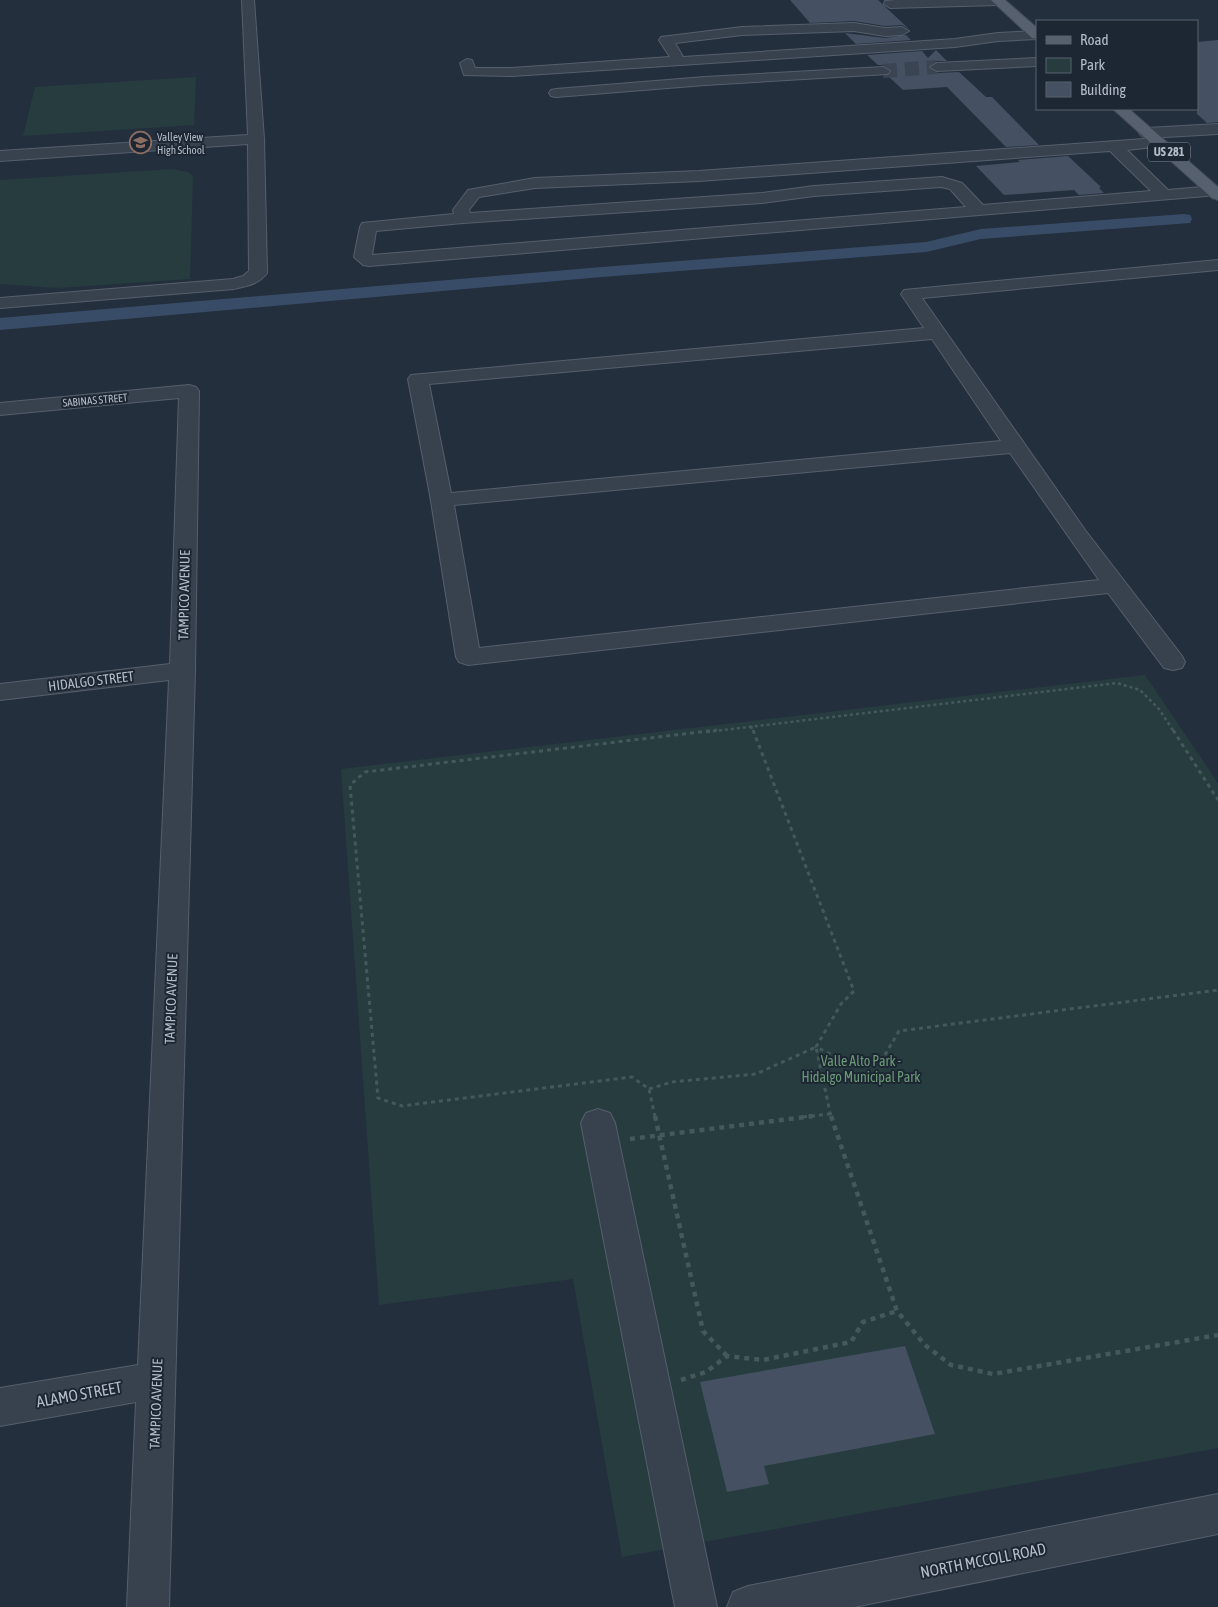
<svg xmlns="http://www.w3.org/2000/svg" width="1218" height="1607" viewBox="0 0 1218 1607" font-family="'Asap Condensed',sans-serif">
<style>
.green{fill:#263c3f}
.lines{fill:none;stroke-linecap:round;stroke-linejoin:round}
.canal{fill:#394c67;fill-rule:evenodd}
.building{fill:#455162}
.minor-tunnel{stroke:#3a4453;stroke-width:14;stroke-dasharray:14 8;stroke-linecap:butt}
.minor-casing{stroke:#565f6c;stroke-width:2}
.major-casing{stroke:#414a57;stroke-width:2}
.path-far2{stroke:#44595c;stroke-width:2.5;stroke-dasharray:3 3;stroke-linecap:butt}
.path-far1{stroke:#44595c;stroke-width:3;stroke-dasharray:4 4;stroke-linecap:butt}
.path{stroke:#44595c;stroke-width:4.5;stroke-dasharray:5 5;stroke-linecap:butt}
.minor{fill:#38414e;fill-rule:evenodd}
.major{fill:#56606e;fill-rule:evenodd}
.labels{text-anchor:middle;dominant-baseline:central;stroke-width:4;stroke-linejoin:round;paint-order:stroke}
.far-poi-label{font-size:11px;fill:#b4bcc9;stroke:#1d2633;text-anchor:start}
.far-street-label{font-size:11px;fill:#b4bcc9;stroke:#1d2633}
.shield{fill:#1d2633;stroke:#878f9c;stroke-width:1}
.shield-label{font-size:12px;font-weight:bold;fill:#b4bcc9}
.street-label{font-size:14px;fill:#b4bcc9;stroke:#1d2633}
.park-label{font-size:14px;fill:#6b9a76;stroke:#1d2633}
.near-street-label{font-size:16px;fill:#b4bcc9;stroke:#1d2633}
</style>
<rect width="100%" height="100%" fill="#242f3e"/>
<path class="green" d="M196,77L194,125L23,136L35,87Z
M173,169L188,172L193,176L190,279L59,288L0,284V180Z
M1145,675L1218,783V1448L622,1557L573,1279L379,1305L341,769Z"/>
<g class="lines">
<path class="canal" d="M1184,214L1190,215L1192,219L1190,223L981,239L926,252L602,277L0,330V318L602,267L926,242L981,229Z"/>
</g>
<path class="building" d="M790,0H878L909,29L902,25L885,26L854,21L810,23Z
M845,33L885,38L906,35L911,40L856,44Z
M1218,40V122L1207,123L1197,114V42Z
M936,50L947,61H936L929,65V69L937,73L959,72L986,97H992L1039,145L1006,147L947,87L903,90L888,76L892,72L891,69L884,65H878L867,55L922,51L928,58Z
M1068,156L1101,187L1099,188L1104,193L1079,195L1074,190L1004,195L976,166L1020,162L1018,160Z
M905,1346L935,1434L764,1466L769,1484L727,1492L700,1382Z"/>
<g class="lines">
<path class="minor-tunnel" d="M883,71L937,67"/>
<defs>
<path id="minor" d="M242,0H254L264,139L267,273C259,284 247,286 234,289L0,308V298L233,279L243,276L249,271L248,144L0,161V151L248,135Z
M895,0H1004V1L998,5L890,8L884,4L885,1Z
M854,23L885,28L902,27L909,31L902,35L885,36L854,31L742,35L675,43L683,57L955,39L998,33L1036,31L1037,39L998,41L955,47L512,76L464,75L460,63L467,59L472,60L475,68H512L670,57L659,40L661,37L742,27Z
M1037,58V66L937,71L930,67L937,63Z
M883,67L890,71L888,74L705,85L556,97L551,96L549,93L551,90L556,89L705,77Z
M1218,124V134L1147,138L1142,136L1139,133L1142,130L1147,128Z
M1158,138L1163,140L1166,143L1163,146L1127,150L1168,190L1214,186L1218,187V195L369,266L363,265L354,257L360,227L362,223L454,214L453,210L468,190L535,178L699,171ZM1110,151L1151,191L983,205L962,183L942,177L814,186L762,193L470,213L469,210L479,197L535,188L699,181ZM941,187L950,189L966,207L372,255L376,231L463,223L762,203L814,196Z
M1218,260V270L922,298L1085,530L1182,656L1185,662L1182,668L1173,670L1164,668L1108,593L468,665L459,662L456,657L430,495L408,379L411,375L924,328L901,294L904,290ZM932,339L1001,441L451,493L429,384ZM1010,453L1099,580L479,648L454,505Z
M189,385L196,387L199,391L195,671L169,1607H127L136,1402L0,1426V1388L138,1365L169,680L0,700V684L170,664L179,398L0,415V403Z
M598,1109L610,1113L615,1123L717,1607H675L581,1123L586,1113Z
M1218,1494V1534L854,1607H727L733,1592L748,1586Z"/>
<path id="major" d="M991,0H1005L1037,28V39L1032,38Z
M1113,109H1129L1218,187V200L1212,198Z"/>
</defs>
<use href="#minor" class="minor-casing"/>
<use href="#major" class="major-casing"/>
<path class="path-far2" d="M751,726L753,732
M707,732L1117,683L1140,690L1159,709L1174,732"/>
<path class="path-far1" d="M753,730L854,991L841,1004L816,1047L851,1064L882,1060L899,1031L1218,990
M1173,730L1218,800
M649,1089L672,1082L756,1074L816,1047L831,1117
M655,1117L649,1089L632,1077L402,1106L378,1098L350,785L365,772L717,730
M803,1117L830,1114"/>
<path class="path" d="M655,1116L703,1331L727,1356
M831,1116L897,1311L925,1345L951,1365L993,1374L1218,1335
M630,1139L813,1116
M681,1380L706,1372L727,1356L763,1360L851,1342L863,1322L897,1311"/>
<use href="#minor" class="minor"/>
<use href="#major" class="major"/>
</g>
<defs>
<symbol id="school-ring" viewBox="-11 -11 22 22"><circle r="9.5" fill="#1d2633" stroke="#8d6e63" stroke-width="1.5"/><path d="M0-5L7-2L0 1L-7-2ZM-4 1L0 2.5L4 1V4Q0 6-4 4Z" fill="#8d6e63"/></symbol>
</defs>
<g fill-rule="evenodd">
<use href="#school-ring" x="128" y="130" width="25" height="25"/>
</g>
<g class="labels">
<g class="far-poi-label">
<text x="157" y="137">Valley View<tspan x="157" dy="13">High School</tspan></text>
</g>
<g class="far-street-label">
<text transform="translate(95 400) rotate(-5)">SABINAS STREET</text>
</g>
<rect class="shield" x="1148" y="142.5" width="42" height="19" rx="4"/>
<g class="shield-label">
<text x="1169" y="152">US 281</text>
</g>
<g class="street-label">
<text transform="translate(184 595) rotate(-89)">TAMPICO AVENUE</text>
<text transform="translate(91 681) rotate(-7)">HIDALGO STREET</text>
<text transform="translate(171 999) rotate(-88)">TAMPICO AVENUE</text>
<text transform="translate(156 1404) rotate(-88)">TAMPICO AVENUE</text>
</g>
<g class="park-label">
<text x="861" y="1061">Valle Alto Park -<tspan x="861" dy="16">Hidalgo Municipal Park</tspan></text>
</g>
<g class="near-street-label">
<text transform="translate(79 1394) rotate(-10)">ALAMO STREET</text>
<text transform="translate(983 1560) rotate(-11)">NORTH MCCOLL ROAD</text>
</g>
</g>
<rect x="1036" y="20" width="162" height="90" fill="#1d2633" stroke="#59626f"/>
<rect x="1046" y="36" width="25" height="8" fill="#56606e" stroke="#59626f"/>
<text x="1080" y="45" font-size="15" fill="#b4bcc9">Road</text>
<rect x="1046" y="58" width="25" height="15" fill="#263c3f" stroke="#59626f"/>
<text x="1080" y="70" font-size="15" fill="#b4bcc9">Park</text>
<rect x="1046" y="82" width="25" height="15" fill="#455162" stroke="#59626f"/>
<text x="1080" y="95" font-size="15" fill="#b4bcc9">Building</text>
</svg>
